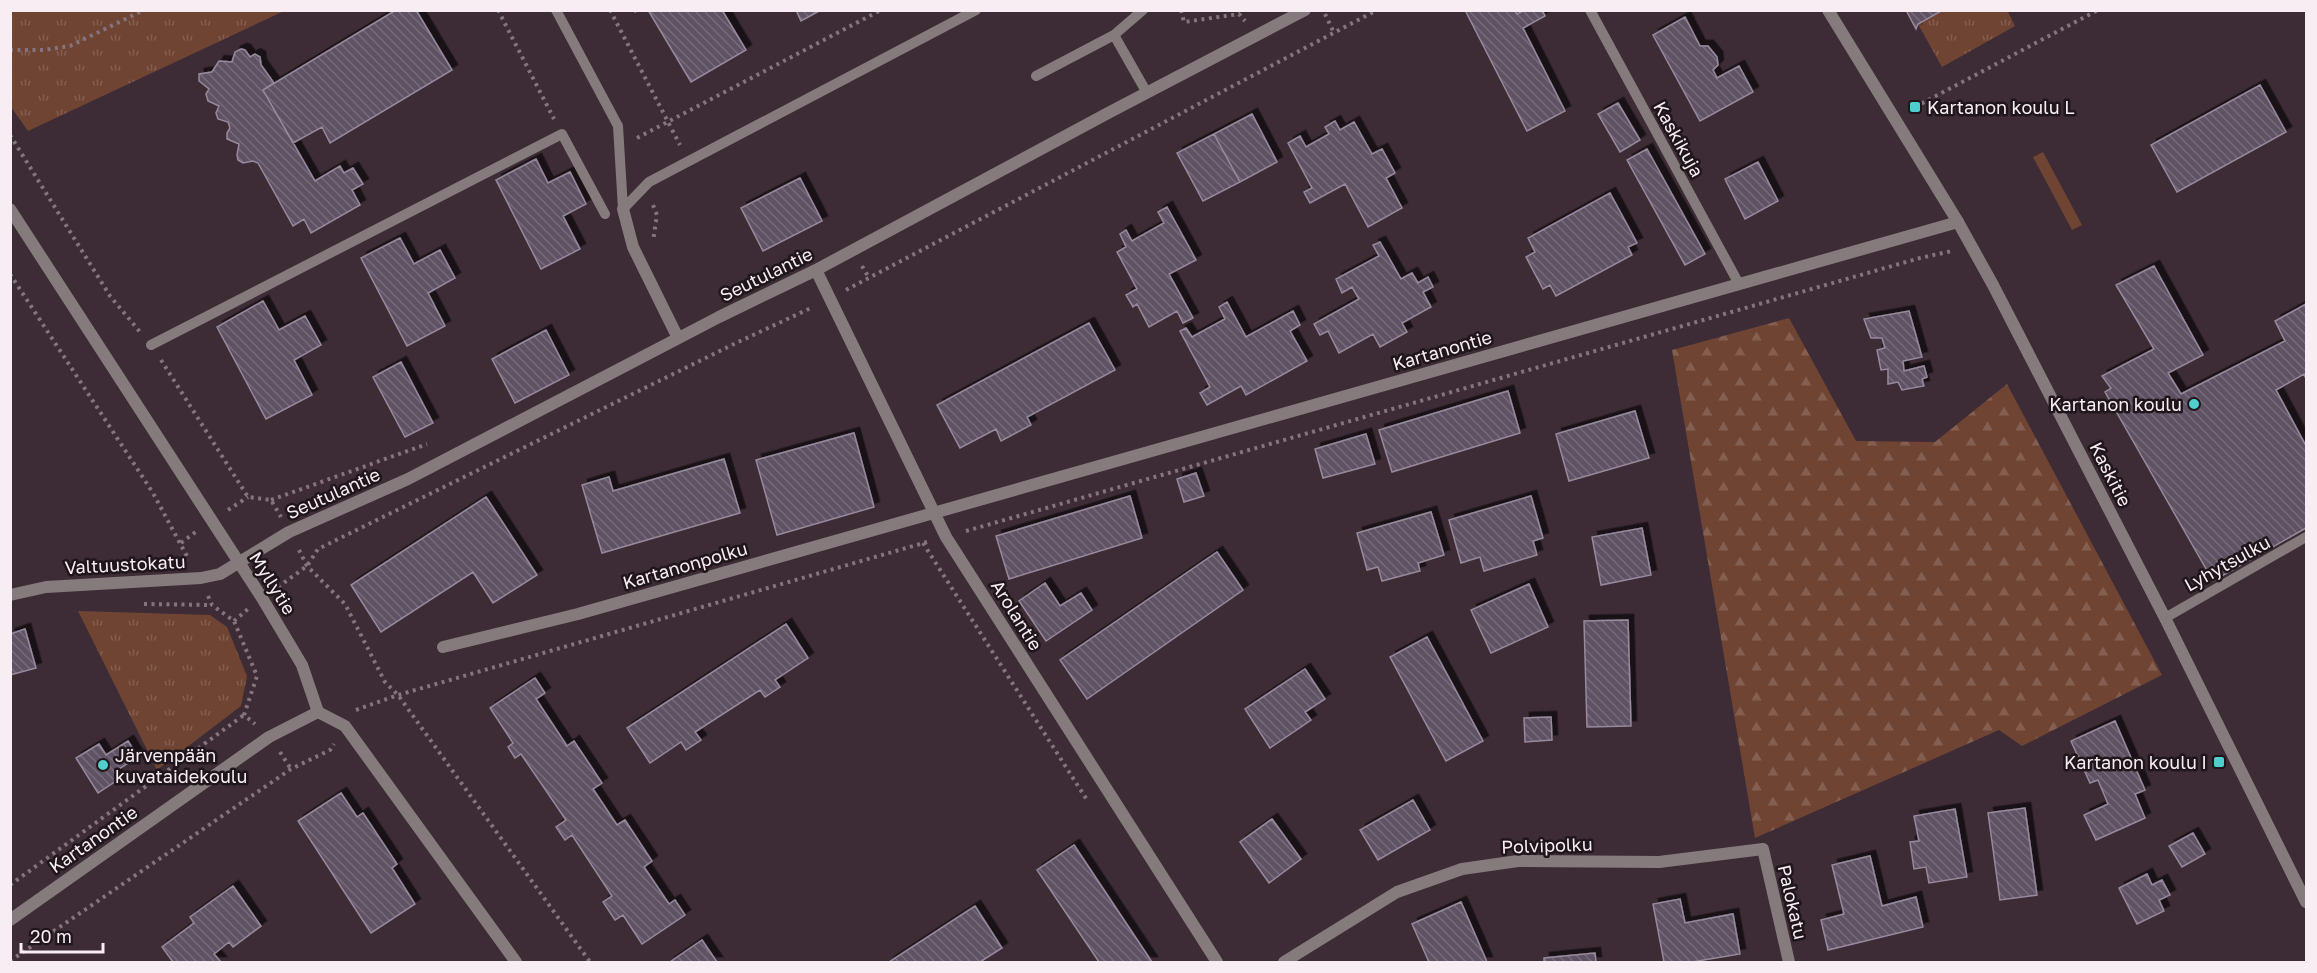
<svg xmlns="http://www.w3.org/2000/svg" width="2317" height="973" viewBox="0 0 2317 973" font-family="'Golos Text',sans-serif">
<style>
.green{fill:#6f4433}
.forest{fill:url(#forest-firs)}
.park{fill:url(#park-tufts)}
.building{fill:url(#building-back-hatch);stroke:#978a9d;stroke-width:1.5;filter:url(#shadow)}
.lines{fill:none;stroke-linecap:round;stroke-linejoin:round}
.path{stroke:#84747d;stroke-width:4;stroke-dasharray:3 4.5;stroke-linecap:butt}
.service{stroke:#867b7c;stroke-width:10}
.minor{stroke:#867b7c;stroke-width:12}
.tertiary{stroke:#867b7c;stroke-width:12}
.poi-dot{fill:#52cdcd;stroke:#1f161b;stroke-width:2}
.labels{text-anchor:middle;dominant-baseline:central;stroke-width:5;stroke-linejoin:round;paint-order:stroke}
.poi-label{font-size:18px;fill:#f9edf4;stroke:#1f161b;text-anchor:start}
.street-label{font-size:18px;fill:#f9edf4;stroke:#1f161b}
</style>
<defs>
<pattern id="forest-firs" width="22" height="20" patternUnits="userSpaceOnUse" patternTransform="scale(1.5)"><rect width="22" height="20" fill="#6f4433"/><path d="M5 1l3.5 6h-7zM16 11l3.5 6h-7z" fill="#845f51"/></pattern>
<pattern id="park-tufts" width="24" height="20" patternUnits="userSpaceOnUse" patternTransform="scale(1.5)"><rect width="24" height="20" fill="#6f4433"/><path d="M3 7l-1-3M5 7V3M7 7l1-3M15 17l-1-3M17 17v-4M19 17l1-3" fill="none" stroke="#845f51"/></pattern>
<pattern id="building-back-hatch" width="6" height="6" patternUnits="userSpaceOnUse" patternTransform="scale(1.5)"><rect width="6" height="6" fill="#5e5264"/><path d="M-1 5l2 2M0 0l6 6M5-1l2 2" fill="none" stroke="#766b7b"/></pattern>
<filter id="shadow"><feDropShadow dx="5.5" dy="-5.5" stdDeviation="0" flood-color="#0009"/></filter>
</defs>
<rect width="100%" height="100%" fill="#3d2b35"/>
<path class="green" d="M2043,152L2082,225L2072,230L2033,157Z"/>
<path class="forest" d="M1789,318L1856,441L1935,442L2007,384L2162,675L2022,746L1999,730L1755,838L1672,350Z"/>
<path class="park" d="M2007,10L2015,26L1942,67L1918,24L1943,11Z
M10,11L11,10L284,11L28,131L11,107Z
M78,611L210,615L227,627L247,676L241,706L157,770Z"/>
<path class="building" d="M396,10H416L452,70L330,143L322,127L293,143L263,90Z
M648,10H722L746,50L691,82Z
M796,10H821L801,21Z
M1465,10H1515L1517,14L1525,10H1542L1545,16L1523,28L1565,111L1527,131Z
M1906,10H1943L1918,24L1916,29Z
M1685,17L1700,46H1708L1717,57L1718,65L1713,70L1717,78L1739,66L1753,92L1700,121L1653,35Z
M241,49L245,50L250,57L255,54L260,57L261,65L274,83L263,90L315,181L340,166L344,173L353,168L363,184L352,190L360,205L311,233L304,219L293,226L258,163L253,161L243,163L238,160L237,155L239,144L227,139V133L230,128L228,122L218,119L216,113L219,106L208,101L206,94L209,89L199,81V74L212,72L219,61L232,62L235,52Z
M2260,85L2286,132L2177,192L2151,145Z
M1618,103L1640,140L1620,152L1598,114Z
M1252,114L1277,162L1240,182L1214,134Z
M1335,121L1340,130L1354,122L1372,154L1382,149L1395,173L1386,178L1402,208L1368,227L1345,184L1310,203L1304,192L1312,188L1288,143L1300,136L1306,147L1329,134L1325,127Z
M1214,134L1240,182L1203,201L1177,153Z
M1647,149L1705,254L1685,265L1627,160Z
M536,159L548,183L570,172L586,204L563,216L580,249L541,269L496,180Z
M1758,162L1778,201L1745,219L1725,179Z
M800,178L822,221L763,251L741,208Z
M1610,193L1637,243L1628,247L1632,255L1556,296L1550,285L1543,289L1526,257L1535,252L1528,238Z
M1167,207L1196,260L1169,274L1193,318L1183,323L1177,311L1149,327L1137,304L1133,307L1126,295L1137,289L1117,252L1126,247L1120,234L1126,230L1132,241L1164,223L1158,212Z
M400,238L414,264L440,250L455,278L428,293L445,326L407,346L361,258Z
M1380,242L1401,279L1412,273L1418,283L1428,277L1433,287L1423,292L1431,307L1402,323L1407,332L1380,347L1373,334L1339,353L1328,331L1320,335L1314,324L1359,299L1352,287L1342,293L1336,279L1379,256L1373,245Z
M2154,266L2203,355L2168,373L2181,394L2285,341L2275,321L2306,304V379L2304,374L2276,390L2306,446V528L2213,581L2105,392L2111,388L2102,376L2154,349L2116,285Z
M263,301L279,330L305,316L321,345L294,360L312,395L266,419L217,327Z
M1227,302L1246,337L1293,311L1300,325L1290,331L1307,361L1246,395L1241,386L1207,405L1200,393L1210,387L1180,331L1186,328L1192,337L1225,319L1219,307Z
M1909,311L1922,357L1903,361L1904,371L1924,366L1927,377L1922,379L1924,386L1902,390L1898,382L1888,384V369L1881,370L1877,350L1885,348L1882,338H1871L1864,319Z
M1089,323L1115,370L1027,417L1031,425L1001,441L996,429L960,448L937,405Z
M546,330L569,375L515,403L492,359Z
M401,362L433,423L405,437L373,377Z
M1508,391L1520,433L1392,472L1379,430Z
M1635,411L1649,458L1569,481L1556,434Z
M854,433L874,507L777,535L756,460Z
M1366,434L1375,464L1323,478L1315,449Z
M724,459L740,513L602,553L582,485L609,477L613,491Z
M1196,473L1204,496L1184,502L1177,479Z
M1130,496L1142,538L1009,579L996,536Z
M1531,496L1543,538L1533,541L1537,555L1484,571L1480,557L1461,563L1449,520Z
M486,497L537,575L493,603L473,572L381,632L351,585Z
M1431,512L1444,555L1418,563L1420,571L1382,581L1378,567L1367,570L1357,533Z
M1642,528L1651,575L1601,585L1592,537Z
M1217,552L1243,590L1087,699L1060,660Z
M1045,583L1060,606L1081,593L1092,610L1046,641L1019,601Z
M1529,584L1548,627L1491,653L1471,610Z
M1628,620L1631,726L1587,727L1584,621Z
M786,624L808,658L775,680L780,687L765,697L760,690L695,732L701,740L686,750L681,742L650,763L627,728Z
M25,629L36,668L10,675V634Z
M1427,637L1483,741L1446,761L1390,657Z
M1305,669L1325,699L1305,712L1311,720L1270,748L1245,709Z
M535,678L545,693L536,699L567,746L574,741L602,783L593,789L617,825L625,820L652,861L644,867L669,904L675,900L685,915L642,944L623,915L615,920L603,902L612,896L572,835L565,840L556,827L566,820L521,754L515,758L508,747L513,743L490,708Z
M1551,717L1552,740L1525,742L1524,718Z
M2115,721L2145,790L2135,794L2145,818L2096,840L2084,815L2108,804L2098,780L2090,783L2071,741Z
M128,741L138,757L114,772L119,779L98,793L76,758L99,744L106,755Z
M341,793L357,817L363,813L397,864L392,868L415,904L371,933L298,821Z
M1413,800L1430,830L1378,860L1360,830Z
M2025,808L2037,895L2000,900L1988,813Z
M1955,809L1967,877L1929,883L1926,867L1914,869L1910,842L1919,841L1914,816Z
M1272,819L1301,859L1269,883L1240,842Z
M2193,833L2205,854L2182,867L2169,846Z
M1074,845L1152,962H1099L1037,870Z
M1870,856L1882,906L1916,897L1923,927L1828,950L1821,920L1844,914L1832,865Z
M2147,874L2152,885L2162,880L2170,895L2159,900L2164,911L2137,924L2119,888Z
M233,886L261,926L233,947L229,942L214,954L221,962H173L162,947L194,923L190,917Z
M1680,899L1685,923L1733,914L1740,954L1692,962H1664L1653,904Z
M1461,902L1487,962H1429L1412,924Z
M975,906L1002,948L980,962H889Z
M702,940L717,962H670Z
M1595,953L1596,962H1544V958Z"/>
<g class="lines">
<path class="path" d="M498,10L554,119
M610,10L680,145
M634,10L640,13
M1181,10L1184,22L1239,14L1245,21
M1325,14L1334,33
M10,50H43L70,46L144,10
M1915,107L2098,10
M10,135L110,296L140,332
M637,138L881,10
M653,205L657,215L653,241
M862,266L869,278
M10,274L153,493L189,560
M846,290L1377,10
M161,360L248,497L271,500L281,517
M271,500L427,444
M228,510L248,497
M966,531L1920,258L1952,251
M181,543L197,531
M923,543L1087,800
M299,550L307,566L345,604L385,682L398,695L590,962
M278,587L307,566L318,549L734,344L813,307
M208,596L212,605L234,621L257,676L244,715L255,724
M144,604L212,605
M234,621L248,609
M356,710L398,695L927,542
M280,752L291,769
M10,885L244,715
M10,961L291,769L330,750L334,744"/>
<path class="service" d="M556,10L618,126L623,209
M1143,10L1114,35L1147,93
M1590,10L1739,284
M1036,76L1114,35
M623,209L649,182L976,10
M151,345L562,134L605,214
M2165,618L2306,537"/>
<path class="minor" d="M623,209L633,247L678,338
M816,270L946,537L1217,962
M10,595L46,587L201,578L220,574L289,532L408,479L719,317L816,270L1110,112L1305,10
M443,647L578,614L1958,222
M318,712L345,726L516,962
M1284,962L1397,892L1462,869L1518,861L1659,862L1763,849L1789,962"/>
<path class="tertiary" d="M1828,10L1958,222L1993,285L2165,618L2306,902
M10,209L262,598L302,665L318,712L269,737L10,920"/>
</g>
<g class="poi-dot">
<rect x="1909" y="101" width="12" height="12" rx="3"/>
<circle cx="2194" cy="404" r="6"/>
<rect x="2213" y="756" width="12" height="12" rx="3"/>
<circle cx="103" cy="765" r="6"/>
</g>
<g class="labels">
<g class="poi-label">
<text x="1927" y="107">Kartanon koulu L</text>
<text x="2182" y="404" text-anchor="end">Kartanon koulu</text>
<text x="115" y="755">Järvenpään<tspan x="115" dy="21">kuvataidekoulu</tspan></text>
<text x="2207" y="762" text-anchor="end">Kartanon koulu I</text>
</g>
<g class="street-label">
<text transform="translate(1679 139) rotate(61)">Kaskikuja</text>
<text transform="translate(766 274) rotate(-26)">Seutulantie</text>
<text transform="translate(1442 350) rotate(-16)">Kartanontie</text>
<text transform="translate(2111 474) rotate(63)">Kaskitie</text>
<text transform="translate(333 493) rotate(-24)">Seutulantie</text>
<text transform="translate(2227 563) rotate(-29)">Lyhytsulku</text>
<text transform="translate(125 564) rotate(-3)">Valtuustokatu</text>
<text transform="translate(685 565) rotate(-16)">Kartanonpolku</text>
<text transform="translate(273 583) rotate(58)">Myllytie</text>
<text transform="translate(1017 615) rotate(58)">Arolantie</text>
<text transform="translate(93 839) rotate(-35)">Kartanontie</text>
<text transform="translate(1547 845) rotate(-2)">Polvipolku</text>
<text transform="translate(1793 902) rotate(77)">Palokatu</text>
</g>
</g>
<rect width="2317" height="973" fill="none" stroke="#f9edf4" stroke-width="24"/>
<path d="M21 943v9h82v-9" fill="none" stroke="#f9edf4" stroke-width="3"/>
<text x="30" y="943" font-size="18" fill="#f9edf4" stroke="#1f161b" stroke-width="4.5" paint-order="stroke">20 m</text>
</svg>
